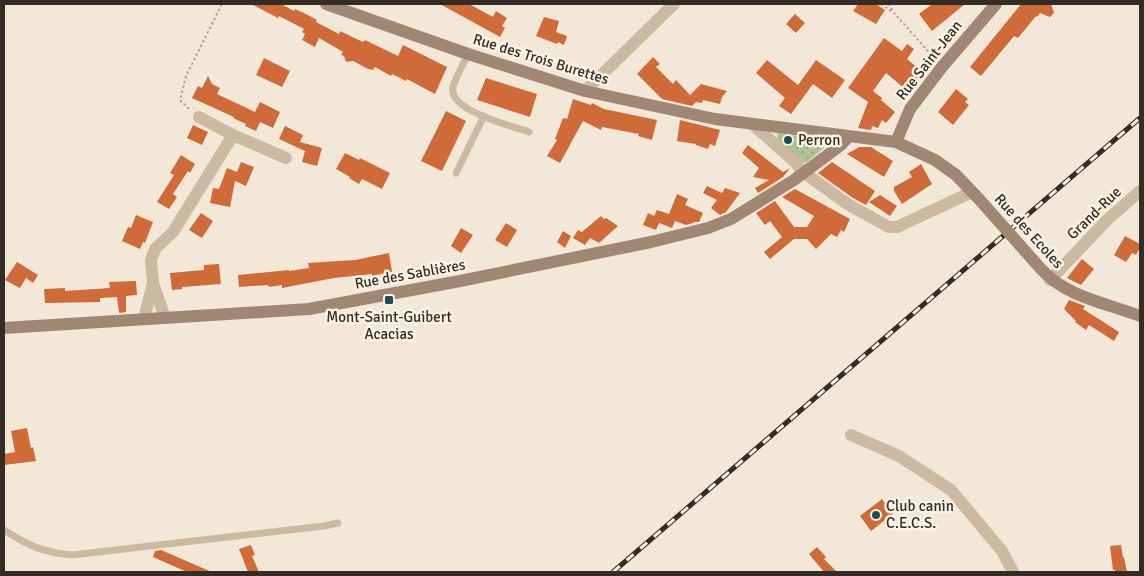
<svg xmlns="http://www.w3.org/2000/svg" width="1144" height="576" viewBox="0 0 1144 576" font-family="Signika,sans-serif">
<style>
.grass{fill:url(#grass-dots)}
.building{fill:#ce6b39}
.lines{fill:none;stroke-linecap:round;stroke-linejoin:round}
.path{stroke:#b7a38d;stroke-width:2;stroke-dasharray:2.5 2.5;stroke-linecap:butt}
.lane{stroke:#cbb9a2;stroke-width:7}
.street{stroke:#cbb9a2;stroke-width:12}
.secondary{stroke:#9f8774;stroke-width:12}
.rail-casing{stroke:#352c25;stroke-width:5}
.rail{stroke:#faf2e3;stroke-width:3;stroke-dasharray:9;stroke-linecap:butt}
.secondary-bridge{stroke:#9f8774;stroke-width:12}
.poi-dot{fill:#184f59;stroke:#faf2e3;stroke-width:2}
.labels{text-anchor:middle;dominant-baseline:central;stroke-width:5;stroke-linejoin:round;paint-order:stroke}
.street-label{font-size:15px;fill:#352c25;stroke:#faf2e3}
.poi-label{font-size:15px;fill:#352c25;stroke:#faf2e3;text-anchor:start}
</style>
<defs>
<pattern id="grass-dots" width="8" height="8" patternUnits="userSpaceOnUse" patternTransform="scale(1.25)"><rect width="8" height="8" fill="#afc296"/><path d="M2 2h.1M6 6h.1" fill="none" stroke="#8f9e7a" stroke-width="1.8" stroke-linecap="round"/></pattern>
</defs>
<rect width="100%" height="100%" fill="#f3e8d7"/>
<path class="grass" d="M779,133L823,140L824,148L806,163L803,162L778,141L777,134Z"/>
<path class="building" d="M251,4H281L294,11L295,9L306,14L317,20L316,22L339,34L340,31L363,42L365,40L398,56L403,45L447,67L435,94L407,79L406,81L392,74L391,76L375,67L373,70L368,69L353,61L346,62L344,56L341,55L343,52L338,49L319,38L315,47L302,40L305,34L302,32L304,29L279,16L278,18Z
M440,4H469L493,17L496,11L507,18L502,26L505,28L500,37Z
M858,4H876L885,10L876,24L853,11Z
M932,4H965L932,31L919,14Z
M1021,4H1051L1054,13L1050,17L1040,13L1037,17L1036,16L1018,38L1014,36L981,76L970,67Z
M795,14L805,23L796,33L786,24Z
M544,17L559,21L556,32L567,36L564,45L558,42L557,44L536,36Z
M884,38L902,51L907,44L914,49L907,59L925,74L910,93L886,73L873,91L882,98L881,100L895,112L886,123L882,120L878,128L872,126L871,130L858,128L868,102L848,88Z
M653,57L660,64L656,67L673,84L676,80L690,95L701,84L727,91L722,97L720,104L703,100L702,103L696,102L692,106L662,99L637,74Z
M264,58L290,71L282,87L256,75Z
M767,60L798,85L816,60L845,80L832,98L813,84L791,114L779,106L785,98L756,73Z
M208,76L212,84L220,88L217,94L255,112L260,102L280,112L273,128L260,122L256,131L245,126L246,124L233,118L234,117L192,98L198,86L202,88Z
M486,78L537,94L530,117L477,100Z
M956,89L968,99L965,102L969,105L953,125L938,112Z
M573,99L591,105L592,103L604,109L657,120L652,140L638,136L639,134L602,127L601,130L583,121L560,163L547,156L557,140L555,139L563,118L567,119Z
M446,111L466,121L442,171L421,161Z
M680,120L720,130L715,146L710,144L708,149L696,145V144L677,141Z
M193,125L208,132L202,145L187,138Z
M285,126L303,135L300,142L322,148L317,166L302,162L305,151L279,139Z
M748,145L783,172L790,168L783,177L758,193L755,188L769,180L753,177L759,168L742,153Z
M859,147H871L893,161L884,177L847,154Z
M345,153L359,160L360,158L390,173L382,189L362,179L359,184L349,178L350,177L336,169Z
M181,155L195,164L190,173L188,171L173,194L177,197L169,209L157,202L174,175L170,173Z
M241,162L254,167L246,186L235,181L230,207L210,203L213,188L219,189L227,168L237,172Z
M832,162L875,191L866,205L853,198L818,173Z
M921,164L932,184L902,204L894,191V187L912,177L909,172Z
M707,186L722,193L725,188L740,193L726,212L720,215L711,208L717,200L703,193Z
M795,189L850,219L844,232L841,230L837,237L831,234L816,249L807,239H794L770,259L764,252L782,237L770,221L765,225L756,213L775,201L794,227H807L814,216L782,197Z
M677,194L688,199L685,205L703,213L699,222H694L693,223L686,225L675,221L672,228L659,223L656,230L643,225L648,213L654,216L657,210L669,214Z
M880,195L897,206L890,216L869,202Z
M201,213L213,221L202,238L189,230Z
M136,215L153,222L145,243L143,242L140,249L122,241L128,227L131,228Z
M601,216L604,219L606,218L618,226L599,243L590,238L585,245L573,238L578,230L582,232Z
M506,223L517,230L507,247L495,240Z
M461,228L473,235L461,253L451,246Z
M563,231L571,236L565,248L557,242Z
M1125,236L1140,244V248L1136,255L1132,253L1126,262L1114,255Z
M389,253L392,272H390L372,276V274L334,278L282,288V285L269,287L268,285L239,287L238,275L289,270V271L309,268L308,263L355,260Z
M1082,259L1094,269L1081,285L1067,278Z
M17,262L38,275L33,283L26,278L20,288L5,280Z
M219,264L221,284L182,287V289L172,290L170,273L204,270V265Z
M136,281L137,295L126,296V312L119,313L117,297L100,298V302L45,303L44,289L65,288V291L110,288L109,282Z
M1069,300L1085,306L1083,309L1119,332L1114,341L1089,325L1086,330L1075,322L1076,321L1064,309Z
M27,428L31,448L33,447L36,461L4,465V454L15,452L11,431Z
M882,499L893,514L871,531L860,516Z
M251,545L255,555L252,556L259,572H248L239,549Z
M1121,545L1123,558L1124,557L1127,572H1115V570H1113L1110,546Z
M817,547L826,557L824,559L837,572H824L809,554Z
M161,550L191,563L212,572H187L153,557L155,551Z"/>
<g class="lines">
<path class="path" d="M881,4L894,13L934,58
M888,4L893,11
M189,109L180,100L186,76L222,4"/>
<path class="lane" d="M468,54C463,65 456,76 453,87C448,111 512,126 529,132
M456,173L484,116
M4,530C29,546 42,552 72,555L324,526L338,523"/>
<path class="street" d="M585,91L674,4
M199,117L233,135L286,158
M752,124L795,162L803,172L849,205L889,227H897L972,192
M1050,280L1107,220L1140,191
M153,283L165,318
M144,319L153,283L151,260L155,249L173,232L233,135
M851,435L899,456L951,490L1002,551L1013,572"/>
<path class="secondary" d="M326,4L468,54L585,91L715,119L896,142L935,160L956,175L978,198
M896,142L910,109L942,67L996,4
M1041,269C1066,297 1106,303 1140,316
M4,328L309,309L460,281L651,242L708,228L731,219L794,180L841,145L849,136"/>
<defs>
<path id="rail" d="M613,572L1140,118"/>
</defs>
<use href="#rail" class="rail-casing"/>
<use href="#rail" class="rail"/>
<path class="secondary-bridge" d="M978,198L1041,269"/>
</g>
<g class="poi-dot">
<circle cx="788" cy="140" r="5"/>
<rect x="384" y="295" width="10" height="10" rx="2.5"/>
<circle cx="876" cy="515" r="5"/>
</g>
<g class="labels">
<g class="street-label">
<text transform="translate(541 59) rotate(17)">Rue des Trois Burettes</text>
<text transform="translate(929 60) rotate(-52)">Rue Saint-Jean</text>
<text transform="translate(1094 213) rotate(-44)">Grand-Rue</text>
<text transform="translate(1029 231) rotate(48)">Rue des Ecoles</text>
<text transform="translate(410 274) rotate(-10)">Rue des Sablières</text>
</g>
<g class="poi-label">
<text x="798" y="140">Perron</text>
<text x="389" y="317" text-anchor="middle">Mont-Saint-Guibert<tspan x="389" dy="17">Acacias</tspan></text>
<text x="886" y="506">Club canin<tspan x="886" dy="17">C.E.C.S.</tspan></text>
</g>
</g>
<rect width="1144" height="576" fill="none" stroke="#352c25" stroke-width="10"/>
</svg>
